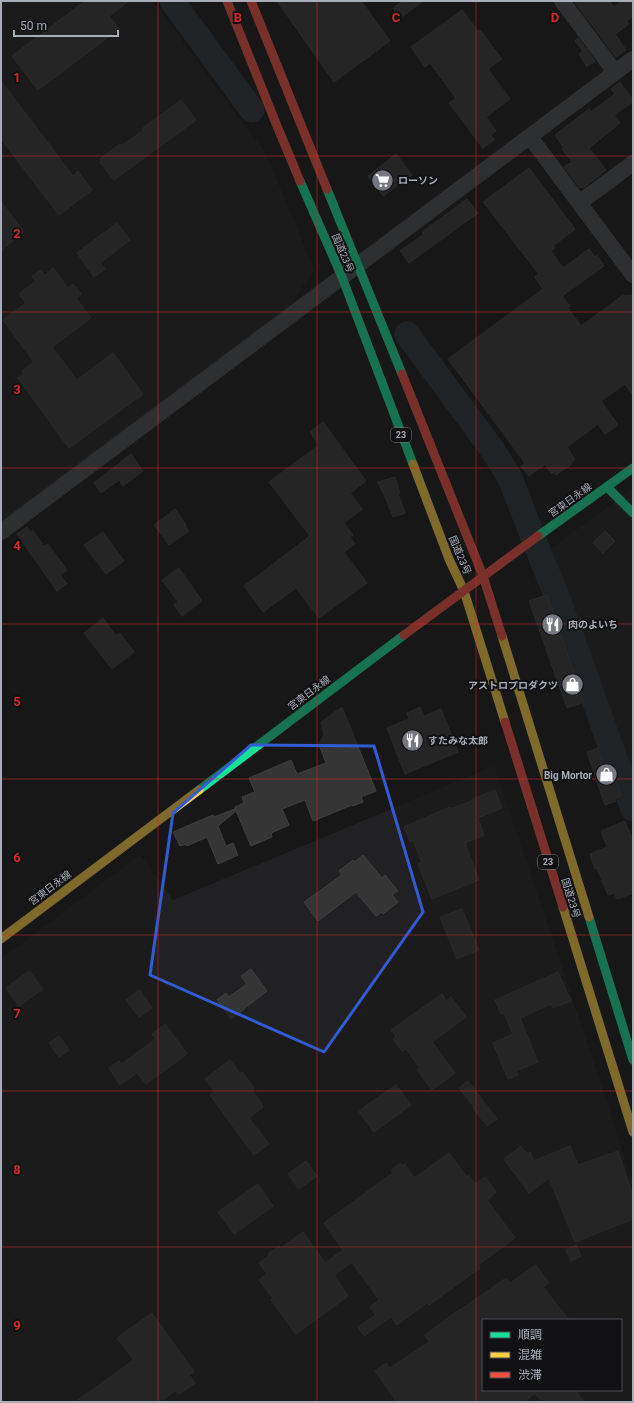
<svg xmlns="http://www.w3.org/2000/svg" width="634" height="1403" viewBox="0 0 634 1403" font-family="Roboto,'Noto Sans JP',sans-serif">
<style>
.built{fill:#212123;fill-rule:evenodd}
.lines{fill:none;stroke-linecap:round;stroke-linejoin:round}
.river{stroke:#2a3239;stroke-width:25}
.building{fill:#353536;stroke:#3f4043}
.street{stroke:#4b4c50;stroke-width:16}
.fast{stroke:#16e098;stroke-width:9}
.slow{stroke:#ffcf43;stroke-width:9}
.jam{stroke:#f24e42;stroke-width:9}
.marked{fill:none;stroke:#325cd3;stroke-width:3;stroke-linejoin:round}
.grid{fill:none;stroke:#d62828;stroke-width:1;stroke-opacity:0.55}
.labels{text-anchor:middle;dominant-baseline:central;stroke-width:4;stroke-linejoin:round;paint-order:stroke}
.shield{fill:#111113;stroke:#7b7e86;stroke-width:1}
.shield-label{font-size:9px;font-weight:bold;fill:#a8adb8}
.poi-label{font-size:10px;font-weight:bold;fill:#a8adb8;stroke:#111113;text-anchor:start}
.street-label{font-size:10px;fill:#a8adb8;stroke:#111113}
.grid-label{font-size:13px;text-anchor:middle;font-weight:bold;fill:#d62828;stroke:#111113;stroke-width:4;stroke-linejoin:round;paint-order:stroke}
</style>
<rect width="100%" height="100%" fill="#171717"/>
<path class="built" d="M1,1H153L266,154L314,270L287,310L1,523Z
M633,488V779L548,551Z
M494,766L601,1084L633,1185V1402H1V959L140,855L173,900ZM483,1320H621V1390H483Z"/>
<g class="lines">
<path class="river" d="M172,1L252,110
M407,334L492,449L510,478L543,563L555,591L633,809"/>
</g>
<path class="building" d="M85,1H129L109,16L119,29L38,90L12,56Z
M277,1H361L390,41L334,82Z
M403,1H423L400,18L393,8Z
M574,1H609L614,7L622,1H633V16L626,21L629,24L615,34L626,50L616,57Z
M462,10L478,31L480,30L502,59L488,69L510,99L486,117L496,131L491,135L494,140L483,148L449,103L456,98L430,63L425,67L411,47Z
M578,38L595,61L587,67L579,54L583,51L575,41Z
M1,81L73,176L78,171L92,190L59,215L1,139Z
M620,82L633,100V102L614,115L620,123L589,148L606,170L583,188L582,187L580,188L564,167L572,162L562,149L564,148L555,135L589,109L591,112L615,94L611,89Z
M181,100L196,120L114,180L100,162H101L100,159L120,144L121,146L144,130L143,128Z
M396,154L412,175L383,196L368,176Z
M529,168L575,229L553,246L555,248L551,251L563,268L589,249L595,257L597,255L604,266L562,296L570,306L567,307L581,326L622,296L633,295V395L625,384L601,401L618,425L605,434L598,424L567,447L575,460L571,462L572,464L556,475L554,472L552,474L545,464L529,476L521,466L525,463L448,359L543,289L535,277L539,274L483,202Z
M467,199L478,213L409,263L400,251L424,234L422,232Z
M1,202L24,232L1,250Z
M117,223L130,240L100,263L105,269L94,277L77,253Z
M53,268L68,288L73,284L81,294L76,298L91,318L52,347L77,380L113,353L143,394L69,448L18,378L24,374L22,371L34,362L3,320L26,303L19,294L36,281L32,276L41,270L45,275Z
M323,422L366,481L350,493L362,509L344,523L353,535L350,537L355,544L344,552L367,583L319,618L296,588L263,612L244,586L310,536L269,482L319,445L310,432Z
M131,454L143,471L123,486L119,480L101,493L94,483Z
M395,477L400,493L398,494L405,513L393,517L383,492H382L378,482Z
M175,509L186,525L185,526L189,531L169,545L154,525Z
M27,527L31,532L33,531L44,546L48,544L67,570L60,575L67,584L57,591L17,534Z
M605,531L615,541L603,553L593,543Z
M103,532L124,561L106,574L84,545Z
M179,568L202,601L182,616L174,605L178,602L162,580Z
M547,595L584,702L567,708L529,601Z
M103,618L116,636L120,633L134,652L112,669L84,633Z
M342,707L376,791L361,797L363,802L353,806L352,805L313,821L305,800L282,809L289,825L271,833L272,837L251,846L236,811L218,826L226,846L233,843L238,855L218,864L207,837L187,846L186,844L180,846L173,832L213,815L214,817L235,809V807L244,803L242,797L255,792L249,778L291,760L297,774L326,763L319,745L324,734L321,722Z
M420,707L424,716L441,709L458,752L405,774L387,728L409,719L407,713Z
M598,748L611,782L616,780L621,796L615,798L616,801L605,805L587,752Z
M495,790L502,808L478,818L484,835L465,843L479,880L432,899L418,864L422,862L413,841L410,842L404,827L450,807V809L472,801V799Z
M625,821L633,841V893L617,899L614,893L608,895L597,868L595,869L590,854L607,847L601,831Z
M363,855L382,878L385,875L398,891L392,895L398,902L383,914L382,912L376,916L356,892L318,921L304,902L342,875L339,871L353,860L355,862Z
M462,909L479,950L457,959L440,917Z
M251,969L267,991L231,1019L217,1000L226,993L229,997L247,984L241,976Z
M29,971L43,989L19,1006L6,988Z
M558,972L571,1001L553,1008L551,1004L520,1018L538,1062L516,1071L518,1075L508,1079L493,1043L513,1034L504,1013L501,1014L495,1000Z
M140,990L152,1008L139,1017L126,1000Z
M442,994L446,1001L451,997L466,1017L432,1042L455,1073L432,1090L417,1070L420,1068L406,1049L402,1051L393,1039L396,1036L391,1030Z
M165,1024L187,1054L146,1084L137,1073L120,1085L109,1068L119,1061L121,1064L156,1039L152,1034Z
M59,1036L69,1050L59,1057L49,1043Z
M230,1060L240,1074L242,1072L254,1088L252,1090L262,1104L261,1105L263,1107L249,1118L269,1144L254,1155L210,1095L215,1092L205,1079Z
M468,1081L497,1119L487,1126L473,1108L474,1107L459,1088Z
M396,1085L411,1105L374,1132L359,1112L364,1107Z
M521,1146L527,1154L530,1152L534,1161L570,1146L578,1165L618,1151L633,1196V1219L575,1242L549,1178L529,1193L504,1159Z
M449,1153L467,1177L469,1175L475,1184L485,1177L496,1192L487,1200L515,1238L478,1265L480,1268L429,1305L427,1303L397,1325L391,1317L364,1336L358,1327L376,1315L370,1307L379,1300L352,1262L334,1275L348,1296L296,1334L271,1300L273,1298L259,1280L267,1274L259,1263L270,1255L268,1254L279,1246L281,1248L303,1232L325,1263L343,1250L324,1223L393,1173L391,1171L400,1163L402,1166L405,1164L414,1178Z
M306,1161L317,1176L299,1189L288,1174Z
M258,1184L273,1206L234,1234L218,1212Z
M576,1245L581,1256L571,1261L566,1250Z
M536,1265L549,1283L543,1287L569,1320H483V1390H575L584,1402H542L535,1393L524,1402H397L375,1371L386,1363L390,1368L429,1342L425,1335L460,1309V1310L506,1278L510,1283Z
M152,1313L194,1372L189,1375L195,1383L179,1394L176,1390L160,1402H75L134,1360L117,1338Z"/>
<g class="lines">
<path class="street" d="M562,1L615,72
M530,137L633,275
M579,203L633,163
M1,532L633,59"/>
<path class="fast" d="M300,181L342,277L413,464
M327,189L402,374
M607,487L633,513
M538,536L633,468
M199,790L404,635
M589,917L633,1060"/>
<path class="slow" d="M413,464L449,559L464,591L505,722
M502,636L589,917
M563,907L633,1132
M1,939L199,790"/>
<path class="jam" d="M227,1L277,126L300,181
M251,1L327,189
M402,374L483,576L502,636
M404,635L538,536
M505,722L563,907"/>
</g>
<path d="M0 0H634V1403H0ZM251,745L374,746L423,912L324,1052L150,975L173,813Z" fill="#171717" fill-opacity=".55" fill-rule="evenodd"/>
<path class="marked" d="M251,745L374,746L423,912L324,1052L150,975L173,813Z"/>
<path class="grid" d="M158,1V1402M317,1V1402M476,1V1402M1,156H633M1,312H633M1,468H633M1,624H633M1,779H633M1,935H633M1,1091H633M1,1247H633"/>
<defs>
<symbol id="supermarket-disc" viewBox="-11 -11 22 22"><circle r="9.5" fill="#757880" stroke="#111113"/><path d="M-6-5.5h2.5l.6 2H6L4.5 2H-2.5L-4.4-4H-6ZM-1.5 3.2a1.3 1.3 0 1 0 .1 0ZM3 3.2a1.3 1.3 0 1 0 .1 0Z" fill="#fff"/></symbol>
<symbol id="restaurant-disc" viewBox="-11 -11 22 22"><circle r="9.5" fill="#757880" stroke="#111113"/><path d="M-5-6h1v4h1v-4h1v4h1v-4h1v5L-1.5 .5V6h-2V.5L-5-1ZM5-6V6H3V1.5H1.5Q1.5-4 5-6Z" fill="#fff"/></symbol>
<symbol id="shop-disc" viewBox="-11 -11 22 22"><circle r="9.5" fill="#757880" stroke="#111113"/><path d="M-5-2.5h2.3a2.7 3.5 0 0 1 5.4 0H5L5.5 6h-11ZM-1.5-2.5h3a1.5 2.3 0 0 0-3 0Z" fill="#fff"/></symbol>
</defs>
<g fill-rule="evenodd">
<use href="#supermarket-disc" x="370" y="168" width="25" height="25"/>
<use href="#restaurant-disc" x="540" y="612" width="25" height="25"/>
<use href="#shop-disc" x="560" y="672" width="25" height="25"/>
<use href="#restaurant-disc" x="400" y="728" width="25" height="25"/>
<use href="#shop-disc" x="594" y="762" width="25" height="25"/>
</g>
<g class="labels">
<g class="shield">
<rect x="391" y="428" width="20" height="14" rx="3"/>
<rect x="538" y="855" width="20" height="14" rx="3"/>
</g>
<g class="shield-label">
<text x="401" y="435">23</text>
<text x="548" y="862">23</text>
</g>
<g class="poi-label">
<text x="398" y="180">ローソン</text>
<text x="568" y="624">肉のよいち</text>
<text x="558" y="685" text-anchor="end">アストロプロダクツ</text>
<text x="428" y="740">すたみな太郎</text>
<text x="592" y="775" text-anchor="end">Big Mortor</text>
</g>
<g class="street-label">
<text transform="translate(343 253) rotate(67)">国道23号</text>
<text transform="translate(570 500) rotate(-36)">宮東日永線</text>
<text transform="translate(460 555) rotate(67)">国道23号</text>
<text transform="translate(309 693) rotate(-37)">宮東日永線</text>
<text transform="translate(50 888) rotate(-37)">宮東日永線</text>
<text transform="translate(571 898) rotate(73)">国道23号</text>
</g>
</g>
<g class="grid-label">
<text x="238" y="22">B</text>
<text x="396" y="22">C</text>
<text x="555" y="22">D</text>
<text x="17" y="82">1</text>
<text x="17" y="238">2</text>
<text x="17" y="394">3</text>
<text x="17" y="550">4</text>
<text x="17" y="706">5</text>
<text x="17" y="862">6</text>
<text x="17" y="1018">7</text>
<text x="17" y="1174">8</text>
<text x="17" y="1330">9</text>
</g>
<rect width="634" height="1403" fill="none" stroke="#a8adb8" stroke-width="4"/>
<rect x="482" y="1319" width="140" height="72" fill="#111113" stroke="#4d4f55"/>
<rect x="490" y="1332" width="20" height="6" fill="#16e098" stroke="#4d4f55"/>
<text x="518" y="1339" font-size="12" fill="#a8adb8">順調</text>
<rect x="490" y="1352" width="20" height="6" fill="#ffcf43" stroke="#4d4f55"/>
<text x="518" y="1359" font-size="12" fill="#a8adb8">混雑</text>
<rect x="490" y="1372" width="20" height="6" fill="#f24e42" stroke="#4d4f55"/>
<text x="518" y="1379" font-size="12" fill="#a8adb8">渋滞</text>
<path d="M14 30v6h104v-6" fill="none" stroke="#a8adb8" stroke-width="2"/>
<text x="20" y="30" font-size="12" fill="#a8adb8" stroke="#111113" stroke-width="3" paint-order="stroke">50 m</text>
</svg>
